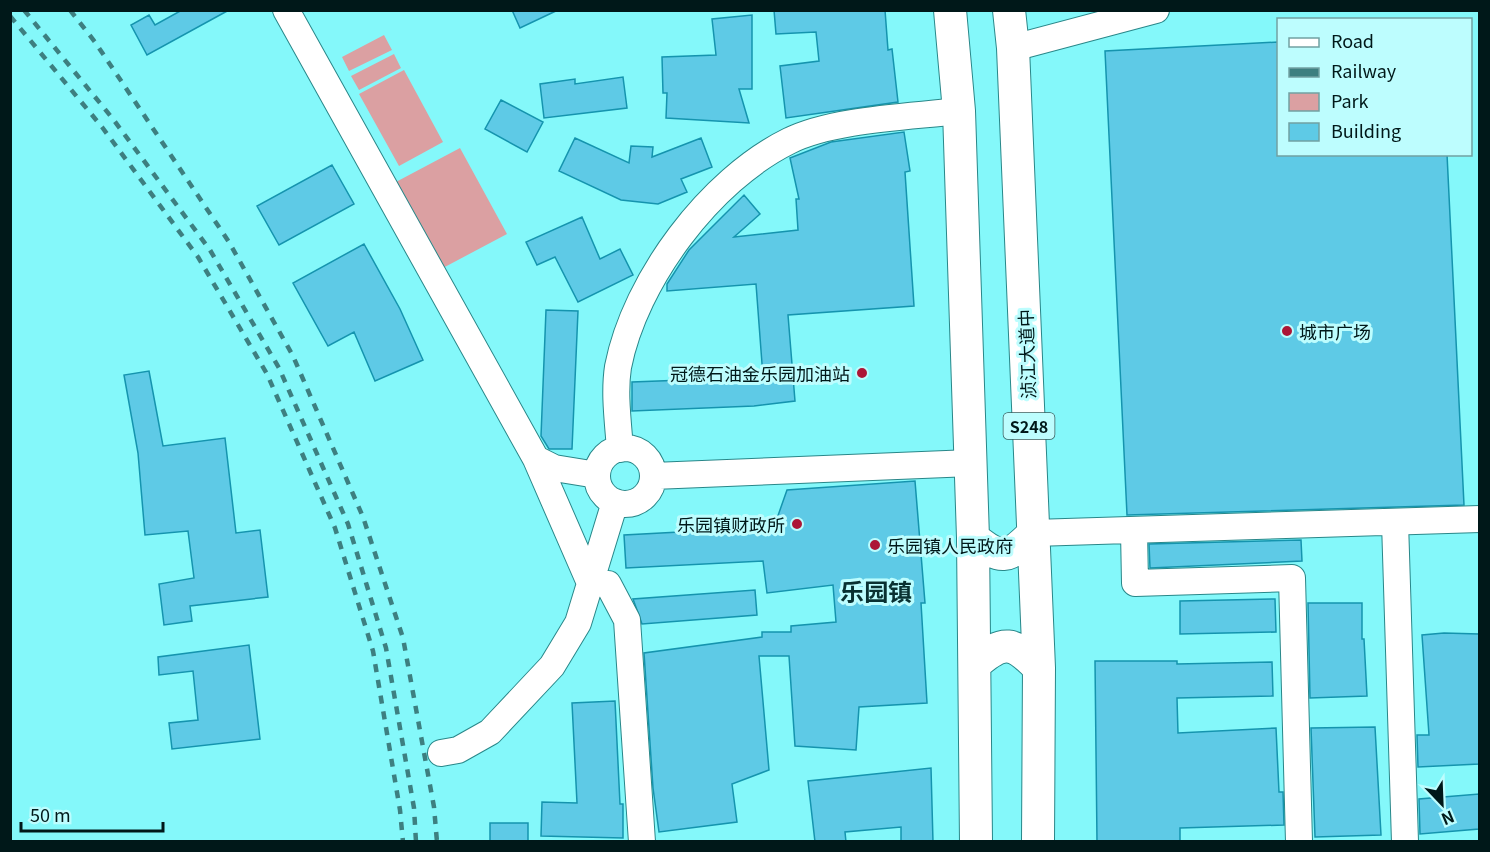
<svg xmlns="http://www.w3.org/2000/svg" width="1490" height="852" viewBox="0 0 1490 852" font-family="Georgia,'Noto Sans SC',serif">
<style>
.green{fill:#dba0a2}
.building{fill:#5ecae6;stroke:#1594ae;stroke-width:1.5}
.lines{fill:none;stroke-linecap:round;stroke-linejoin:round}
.minor-casing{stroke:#298789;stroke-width:28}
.major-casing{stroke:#298789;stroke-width:34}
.minor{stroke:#fff;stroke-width:26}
.major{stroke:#fff;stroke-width:32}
.rail{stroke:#3d7f80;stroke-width:4.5;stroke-dasharray:8 8;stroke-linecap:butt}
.poi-dot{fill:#ac1637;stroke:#bdfdfe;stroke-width:2}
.labels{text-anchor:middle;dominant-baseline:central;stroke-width:6;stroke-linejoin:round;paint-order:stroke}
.shield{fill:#bdfdfe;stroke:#395d5e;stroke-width:1.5}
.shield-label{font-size:16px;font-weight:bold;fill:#001819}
.poi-label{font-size:18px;fill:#001819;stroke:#bdfdfe;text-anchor:start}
.street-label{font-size:18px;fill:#001819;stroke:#bdfdfe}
.district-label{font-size:24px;font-weight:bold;fill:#093031;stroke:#bdfdfe}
</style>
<rect width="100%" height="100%" fill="#84f8fa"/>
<path class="green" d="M384,35L392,50L349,71L342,57Z
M394,54L401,68L359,90L351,76Z
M404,70L443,142L399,166L359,94Z
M460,148L507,234L441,269L394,183Z"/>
<path class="building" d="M182,10H229L147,55L131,25L149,15L155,25Z
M512,10H558L520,28Z
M774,10H885L888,50L892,49L898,102L786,118L780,66L819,61L816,32L776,34Z
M752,15V89H739L749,123L666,118L667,93H663L662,57L716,55L712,19Z
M1278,42V154H1447L1464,505L1127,515L1105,51Z
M623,77L627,108L544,118L540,84L575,79V84Z
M501,100L543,122L527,152L485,129Z
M904,132L910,171L905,172L914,306L788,315L795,401L754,406L632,411V382L763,377L756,284L667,291V284L689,250L744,195L760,214L734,237L798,230L796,199H799L790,158L831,142Z
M575,138L629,163L631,146L653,147L652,157L701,138L712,167L681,179L687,192L658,204L621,200L559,171Z
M332,165L354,204L279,245L257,206Z
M582,217L600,259L620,249L633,275L578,302L555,257L537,265L526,242Z
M364,244L400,309L423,360L375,381L354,332L328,346L293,283Z
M546,310L578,311L572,449H549L541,436Z
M149,371L163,446L225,438L236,533L260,530L268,597L190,606L192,621L164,625L159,584L194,578L188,531L145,535L138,453L124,375Z
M915,481L925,603H921L927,703L859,707L856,750L795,746L789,656H759L769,770L732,784L737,822L659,832L653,788L644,653L762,637V632H791V626L836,622L833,585L767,593L763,561L626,568L624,535L774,527L787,490Z
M1301,540L1302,561L1150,568L1149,544Z
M755,590L757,615L642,624L633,599Z
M1275,599L1276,632L1180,634V601Z
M1308,603H1362V639H1364L1367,696L1310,698Z
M1444,633L1479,634V764L1418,767L1417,735H1429L1422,635Z
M249,645L260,739L172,749L169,723L198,720L193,671L159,675L158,657Z
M1095,661H1177V664L1272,662L1273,696L1177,698L1178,733L1276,728L1279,792H1283L1284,825L1180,828V842H1097Z
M615,701L620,804H623V838L541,836L542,802L577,803L572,703Z
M1375,727L1381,835L1315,837L1311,728Z
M931,768L933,842H901V827L845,832L846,842H815L808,781Z
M1479,794V829L1420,834L1419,799Z
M490,823H528V842H490Z"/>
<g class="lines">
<defs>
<path id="minor" d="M286,10L536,459L554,468L597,475
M1013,48L1156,10
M597 476a28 28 0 1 1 56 0a28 28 0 1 1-56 0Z
M620,449C618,422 614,393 618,367C635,280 710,180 789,141C833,119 910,117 959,111
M536,459L590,583L608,584L627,620L642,842
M653,476L971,463
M1395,522L1405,842
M1134,531L1135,583L1292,578L1299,842
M1034,533L1480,519
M441,753L458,750L490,732L552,666L578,623L615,502"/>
<path id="major" d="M950,10L959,111L973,538L976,842
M1009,10L1013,48L1039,668L1038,842
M973,538C1002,561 1008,559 1034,533
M975,664C1004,639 1013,641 1039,668"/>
</defs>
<use href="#minor" class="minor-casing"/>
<use href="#major" class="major-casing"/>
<use href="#minor" class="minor"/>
<use href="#major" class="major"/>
<path class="rail" d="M24,10L113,119L210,250L279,368L348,524L386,648L414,808L416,842
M70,10L95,42L229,242L293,356L363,517L403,638L434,807L437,842
M10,16L102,127L198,257L267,374L335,528L373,651L400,810L403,842"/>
</g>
<g class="poi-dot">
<circle cx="1287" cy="331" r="6"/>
<circle cx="862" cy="373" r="6"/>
<circle cx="797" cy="524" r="6"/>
<circle cx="875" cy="545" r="6"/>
</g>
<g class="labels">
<rect class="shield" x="1003.5" y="413" width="51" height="26" rx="4.5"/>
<g class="shield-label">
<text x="1029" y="426">S248</text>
</g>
<g class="poi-label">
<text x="1299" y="331">城市广场</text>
<text x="850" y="373" text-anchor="end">冠德石油金乐园加油站</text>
<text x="785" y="524" text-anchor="end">乐园镇财政所</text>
<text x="887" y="545">乐园镇人民政府</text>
</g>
<g class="street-label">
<text transform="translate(1026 354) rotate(-92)">浈江大道中</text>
</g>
<g class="district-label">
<text x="876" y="590">乐园镇</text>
</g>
</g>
<rect width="1490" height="852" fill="none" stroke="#001819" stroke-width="24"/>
<rect x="1277" y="18" width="195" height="138" fill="#bdfdfe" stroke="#71a1a2" stroke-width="1.5"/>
<rect x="1289" y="38" width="30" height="9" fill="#ffffff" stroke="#71a1a2" stroke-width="1.5"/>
<text x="1331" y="48" font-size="18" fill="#001819">Road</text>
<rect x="1289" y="68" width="30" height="9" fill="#3d7f80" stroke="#71a1a2" stroke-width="1.5"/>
<text x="1331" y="78" font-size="18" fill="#001819">Railway</text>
<rect x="1289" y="93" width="30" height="18" fill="#dba0a2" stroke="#71a1a2" stroke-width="1.5"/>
<text x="1331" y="108" font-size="18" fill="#001819">Park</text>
<rect x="1289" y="123" width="30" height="18" fill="#5ecae6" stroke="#71a1a2" stroke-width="1.5"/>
<text x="1331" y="138" font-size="18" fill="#001819">Building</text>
<g transform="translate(1442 804) rotate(157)" stroke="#bdfdfe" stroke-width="4.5" paint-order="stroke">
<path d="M0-4.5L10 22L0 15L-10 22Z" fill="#001819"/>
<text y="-9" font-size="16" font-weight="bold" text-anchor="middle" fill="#001819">N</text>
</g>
<path d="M21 822v9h142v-9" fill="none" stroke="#001819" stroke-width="3"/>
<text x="30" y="822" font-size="18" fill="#001819" stroke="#bdfdfe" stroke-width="4.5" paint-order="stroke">50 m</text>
</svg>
